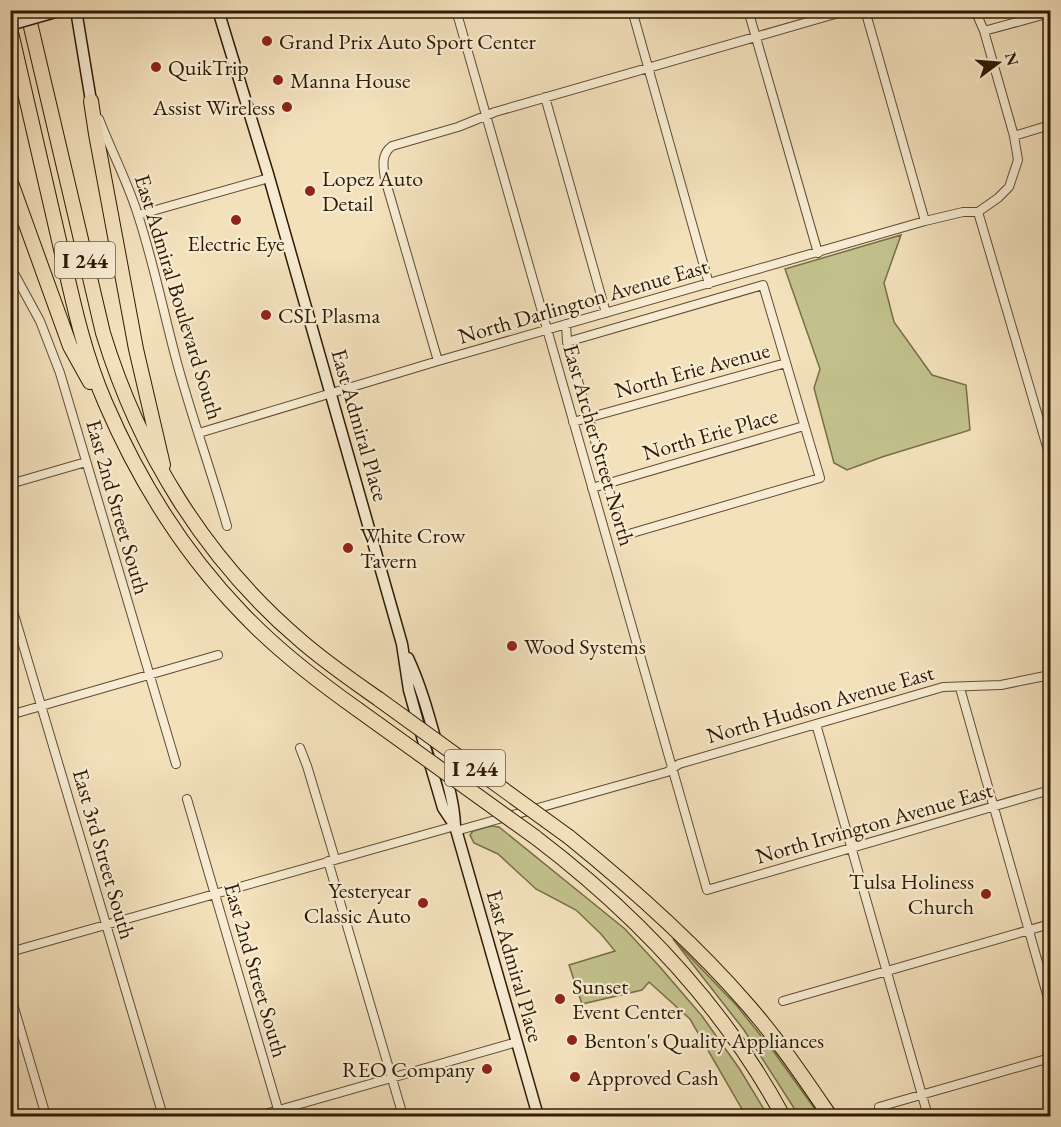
<svg xmlns="http://www.w3.org/2000/svg" width="1061" height="1127" viewBox="0 0 1061 1127" font-family="'EB Garamond',serif">
<style>
.grass{fill:#c2c18c;stroke:#786e48;stroke-width:1.5}
.lines{fill:none;stroke-linecap:round;stroke-linejoin:round}
.minor-casing{stroke:#604c31;stroke-width:10}
.secondary-casing{stroke:#2f1a03;stroke-width:13}
.motorway-casing{stroke:#2f1a03;stroke-width:16}
.minor{stroke:#f7ecd3;stroke-width:8}
.secondary{stroke:#f7ecd3;stroke-width:10}
.motorway{stroke:#f3e1bc;stroke-width:14}
.secondary-bridge-casing{stroke:#2f1a03;stroke-width:13;stroke-linecap:butt}
.motorway-bridge-casing{stroke:#2f1a03;stroke-width:16;stroke-linecap:butt}
.secondary-bridge{stroke:#f7ecd3;stroke-width:10}
.motorway-bridge{stroke:#f3e1bc;stroke-width:14}
.poi-dot{fill:#8f2418;stroke:#f7ecd3;stroke-width:2}
.labels{text-anchor:middle;dominant-baseline:central;stroke-width:4.5;stroke-linejoin:round;paint-order:stroke}
.shield{fill:#f7ecd3;stroke:#6b5941;stroke-width:1.5}
.shield-label{font-size:21px;font-weight:bold;fill:#2f1a03}
.poi-label{font-size:22px;fill:#2f1a03;stroke:#f7ecd3;text-anchor:start}
.street-label{font-size:22px;fill:#2f1a03;stroke:#f7ecd3}
</style>
<rect width="100%" height="100%" fill="#f3e1bc"/>
<filter id="stains"><feTurbulence type="fractalNoise" baseFrequency=".00333" numOctaves="4"/><feColorMatrix values="0 0 0 0 .2 0 0 0 0 .09 0 0 0 0 .02 0 0 0 .5 -.17"/></filter>
<radialGradient id="worn" r=".72"><stop offset=".6" stop-color="#630" stop-opacity="0"/><stop offset="1" stop-color="#630" stop-opacity=".3"/></radialGradient>
<path class="grass" d="M901,235L884,283L894,322L932,375L966,385L970,430L882,457L847,470L834,463L814,388L820,369L785,269Z
M491,826L499,827L625,929L660,967L702,1016L739,1068L768,1116H746L690,1019L649,982L642,990L582,1004L569,965L615,951L601,934L576,910L536,889L498,854L474,843L470,835L473,831Z
M673,939L737,1006L774,1052L820,1116H799L744,1030Z"/>
<g class="lines">
<defs>
<path id="minor" d="M456,10L707,890L1050,790
M632,10L709,284
M748,10L818,253
M865,10L925,221
M975,10L984,31L1014,136L1018,160L1009,187L998,198L978,212
M984,31L1050,13
M545,97L606,313
M99,119C111,150 127,181 137,212C153,260 163,310 176,359C191,415 211,470 227,526
M1014,136L1050,125
M978,212L1050,457
M138,215L269,178
M10,266L40,321L60,373L176,764
M566,324L567,342L622,536L820,478L763,285L567,342
M438,361L385,179C383,166 381,154 392,146L458,127L495,112L849,10
M573,422L786,363
M199,433L438,361L925,221L963,212H978
M10,484L86,462
M592,488L804,426
M10,601L163,1116
M960,688L1050,1005
M10,715L218,655
M816,724L928,1116
M300,748L307,766L335,859
M187,799L280,1116
M456,831L667,772L679,764L943,687L1001,685L1050,675
M328,861L403,1116
M10,952L455,826
M10,994L46,1116
M783,1001L1050,924
M879,1107L1050,1058
M258,1116L517,1042"/>
<path id="secondary" d="M76,10L91,101
M218,10L268,174L402,644L409,690L421,733L443,808L455,826
M408,658C422,688 430,720 439,752C446,777 454,800 455,826L538,1116"/>
<path id="motorway" d="M27,10L103,333C139,451 205,559 300,640C325,662 353,681 380,700
M10,28C26,98 42,167 58,236C71,292 82,349 105,402C138,479 183,552 242,613C276,649 316,680 357,709
M91,101L96,134L136,349L163,465
M10,180L70,346L90,382
M535,837C635,913 723,1005 783,1116
M569,837C632,888 693,942 746,1003C777,1038 804,1078 830,1116"/>
</defs>
<use href="#minor" class="minor-casing"/>
<use href="#secondary" class="secondary-casing"/>
<use href="#motorway" class="motorway-casing"/>
<use href="#minor" class="minor"/>
<use href="#secondary" class="secondary"/>
<use href="#motorway" class="motorway"/>
<defs>
<path id="secondary-bridge" d="M10,25L59,11"/>
<path id="motorway-bridge" d="M380,700L569,837
M357,709L535,837"/>
</defs>
<use href="#secondary-bridge" class="secondary-bridge-casing"/>
<use href="#motorway-bridge" class="motorway-bridge-casing"/>
<use href="#secondary-bridge" class="secondary-bridge"/>
<use href="#motorway-bridge" class="motorway-bridge"/>
</g>
<g class="poi-dot">
<circle cx="267" cy="41" r="6"/>
<circle cx="156" cy="67" r="6"/>
<circle cx="278" cy="80" r="6"/>
<circle cx="287" cy="107" r="6"/>
<circle cx="310" cy="191" r="6"/>
<circle cx="236" cy="220" r="6"/>
<circle cx="266" cy="315" r="6"/>
<circle cx="348" cy="548" r="6"/>
<circle cx="512" cy="646" r="6"/>
<circle cx="986" cy="894" r="6"/>
<circle cx="423" cy="903" r="6"/>
<circle cx="560" cy="999" r="6"/>
<circle cx="572" cy="1040" r="6"/>
<circle cx="487" cy="1069" r="6"/>
<circle cx="575" cy="1077" r="6"/>
</g>
<g class="labels">
<g class="shield">
<rect x="55" y="242" width="60" height="36" rx="4.5"/>
<rect x="445" y="750" width="60" height="36" rx="4.5"/>
</g>
<g class="shield-label">
<text x="85" y="260">I 244</text>
<text x="475" y="768">I 244</text>
</g>
<g class="poi-label">
<text x="279" y="41">Grand Prix Auto Sport Center</text>
<text x="168" y="67">QuikTrip</text>
<text x="290" y="80">Manna House</text>
<text x="275" y="107" text-anchor="end">Assist Wireless</text>
<text x="322" y="178">Lopez Auto<tspan x="322" dy="25">Detail</tspan></text>
<text x="236" y="243" text-anchor="middle">Electric Eye</text>
<text x="278" y="315">CSL Plasma</text>
<text x="360" y="535">White Crow<tspan x="360" dy="25">Tavern</tspan></text>
<text x="524" y="646">Wood Systems</text>
<text x="974" y="881" text-anchor="end">Tulsa Holiness<tspan x="974" dy="25">Church</tspan></text>
<text x="411" y="890" text-anchor="end">Yesteryear<tspan x="411" dy="25">Classic Auto</tspan></text>
<text x="572" y="986">Sunset<tspan x="572" dy="25">Event Center</tspan></text>
<text x="584" y="1040">Benton's Quality Appliances</text>
<text x="475" y="1069" text-anchor="end">REO Company</text>
<text x="587" y="1077">Approved Cash</text>
</g>
<g class="street-label">
<text transform="translate(179 297) rotate(73)">East Admiral Boulevard South</text>
<text transform="translate(583 301) rotate(-16)">North Darlington Avenue East</text>
<text transform="translate(692 370) rotate(-15)">North Erie Avenue</text>
<text transform="translate(360 425) rotate(74)">East Admiral Place</text>
<text transform="translate(710 434) rotate(-16)">North Erie Place</text>
<text transform="translate(599 445) rotate(74)">East Archer Street North</text>
<text transform="translate(118 507) rotate(74)">East 2nd Street South</text>
<text transform="translate(820 704) rotate(-16)">North Hudson Avenue East</text>
<text transform="translate(874 823) rotate(-16)">North Irvington Avenue East</text>
<text transform="translate(104 854) rotate(74)">East 3rd Street South</text>
<text transform="translate(515 966) rotate(74)">East Admiral Place</text>
<text transform="translate(256 970) rotate(74)">East 2nd Street South</text>
</g>
</g>
<rect width="1061" height="1127" fill="none" stroke="#f3e1bc" stroke-width="36"/>
<rect x="12" y="12" width="1037" height="1103" fill="none" stroke="#2f1a03" stroke-width="3"/>
<rect x="18" y="18" width="1025" height="1091" fill="none" stroke="#2f1a03" stroke-width="1.5"/>
<g transform="translate(998 63) rotate(74)" stroke="#f7ecd3" stroke-width="4.5" paint-order="stroke">
<path d="M0-4.5L10 22L0 15L-10 22Z" fill="#2f1a03"/>
<text y="-9" font-size="16" font-weight="bold" text-anchor="middle" fill="#2f1a03">N</text>
</g>
<rect width="100%" height="100%" filter="url(#stains)"/>
<rect width="100%" height="100%" fill="url(#worn)"/>
</svg>
